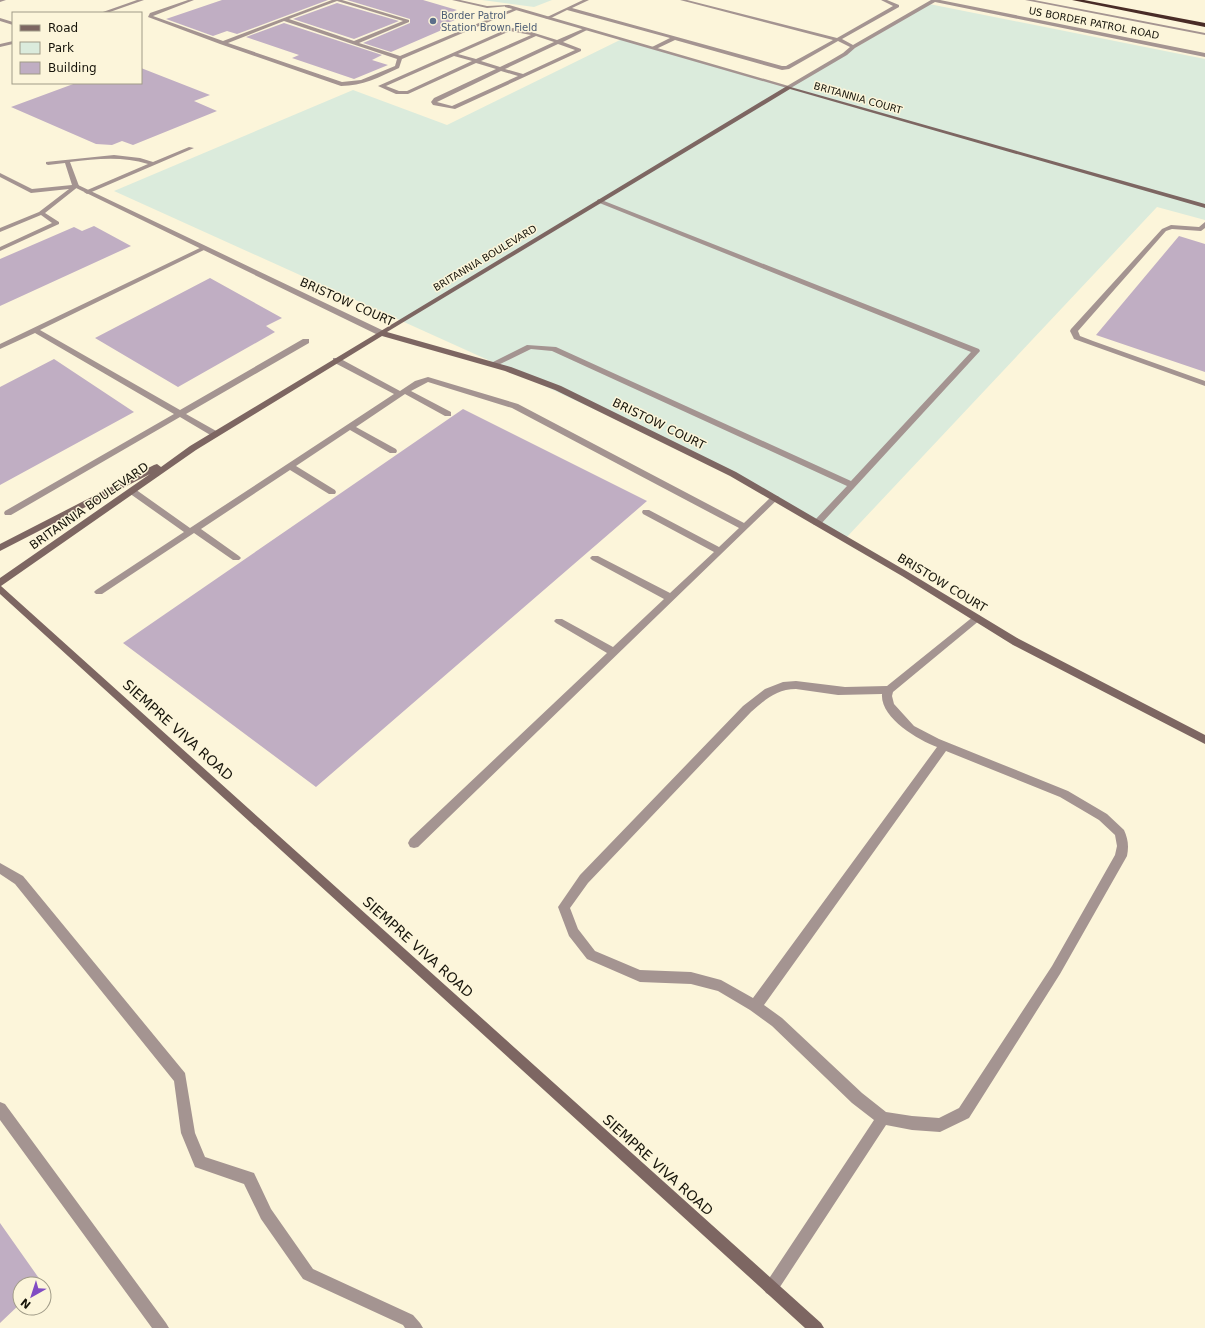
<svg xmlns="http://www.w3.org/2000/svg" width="1205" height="1328" viewBox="0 0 1205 1328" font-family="'DejaVu Sans',sans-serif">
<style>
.green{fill:#dbebdc}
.building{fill:#c0aec3}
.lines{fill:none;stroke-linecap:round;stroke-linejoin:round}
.lane{fill:#a49491;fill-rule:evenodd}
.street{fill:#a49491;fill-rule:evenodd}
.secondary{fill:#7d6662;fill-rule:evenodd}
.highway{fill:#492c27;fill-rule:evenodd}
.service-dot{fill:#5c6f8a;stroke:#fcf5da;stroke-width:1.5}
.labels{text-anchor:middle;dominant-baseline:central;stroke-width:3;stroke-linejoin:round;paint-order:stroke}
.far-service-label{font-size:10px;fill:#4e5e75;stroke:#fcf5da;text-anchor:start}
.far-street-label{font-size:10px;fill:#17150b;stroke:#fcf5da}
.street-label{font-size:12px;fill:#17150b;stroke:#fcf5da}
.near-street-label{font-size:14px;fill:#17150b;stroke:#fcf5da}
</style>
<rect width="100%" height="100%" fill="#fcf5da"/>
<path class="green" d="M482,0H552L534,7Z
M929,4L1205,59V220L1157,207L845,539L733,474L508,369L114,191L353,90L447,125L622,39L789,87Z"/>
<path class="building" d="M222,0H328L237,34L227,31L213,36L166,19Z
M347,0H423L457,10L447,14L460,18L445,24L451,26L391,52L363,43L410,23V19Z
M337,3L399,21L354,39L293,19Z
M284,23L382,55L372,60L388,65L354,79L292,58L299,55L246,37Z
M141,68L210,95L194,101L217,111L133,145L122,141L112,145L96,144L11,107L76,83H141Z
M94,226L131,246L0,306V259L74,227L82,231Z
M1179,236L1205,244V372L1096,335Z
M210,278L282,318L266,326L275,332L178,387L95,338Z
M54,359L134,412L0,485V387Z
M463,409L647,501L316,787L123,643Z
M0,1223L43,1284H20V1304L0,1323Z"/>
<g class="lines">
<path class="lane" d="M0,0H6L0,2Z
M137,0H144L107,13H100Z
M188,0H194L153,16L223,41L332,0H342L409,20V22L359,43L400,56L515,8L519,9L402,59L399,68C380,77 362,86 341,86L220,44L148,17L150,13ZM337,1L403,21L354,41L289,19ZM284,21L397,59L395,66L361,80L342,82L228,43Z
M452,0H460L487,6L507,5L509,6L487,8Z
M583,0H589L572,8L782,66H786L833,40L680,0H687L837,38L893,6L881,0H887L899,5V7L842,39L853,45L931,0H940L1205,53V57L935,2L855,48L847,55L789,89L787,88V86L843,53L850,47L838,41L789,69L782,70L675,40L656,49H652V47L670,38L567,10L549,19L545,18Z
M1025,0H1034L1205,33V35Z
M0,18L13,22V25L0,21Z
M514,28L528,31L557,40L585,28L589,29L563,42L581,49V51L455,109L433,105L431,102L434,98L496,69L476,63L408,94H396L378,86L507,29ZM510,31L531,35L476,59L458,54ZM536,36L554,42L500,67L481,61ZM558,44L575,50L523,74L505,69ZM454,56L472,61L407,91H399L386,86ZM501,71L518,76L452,106L437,102Z
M13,41V44L0,47V44Z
M189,147L194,148L87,194L84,192L85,191L148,164C122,156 96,159 70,162L79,186L45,213L59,222V224L0,251V247L52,223L41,215L0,232V228L39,212L69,189L31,193L0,177V173L32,189L72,185L65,163L48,165L46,164V162L114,155L140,158L153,162Z
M599,199L979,349L980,351L820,525H814L813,523L814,521L847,486L552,351L531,349L496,366H493L489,364L527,345L556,347L851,481L971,352L597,202V200Z
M1205,222V228L1201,231L1172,229L1166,231L1078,331L1080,336L1093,341L1205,381V386L1074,339L1070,331L1071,329L1162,229L1171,225L1199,227Z
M204,246L206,247V249L40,330L180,410L303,339H309V343L186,414L218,432V436H212L180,417L11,515H5L4,513L5,511L174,414L35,333L0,349V344Z
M333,358H339L400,391L415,381L428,377L518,404L744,523L772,496H778L779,498L418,847L414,848L410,847L408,843L410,839L607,653L556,623L554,621L556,619H562L613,647L664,599L592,560L590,558L592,556H598L670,593L714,552L643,514L642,512L643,510H649L719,547L739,528L512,408L428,382L411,391L451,412V416H445L405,394L356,427L396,449L397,451L396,453H390L350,430L296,466L335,490L336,492L335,494H329L290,470L201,529L239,556L241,558L239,560H233L194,533L102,594H96L94,592L96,590L184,532L129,493L128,491L129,489H135L190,528L394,394L333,362Z
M977,615L980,616L982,618L980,620L893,692L892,696L894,704L914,726L939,739L1068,791L1107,814L1124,830C1128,839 1129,846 1127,856L1060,974L969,1118L940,1132L912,1130L886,1125L776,1293L771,1296L766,1293L763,1288L766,1283L874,1120L852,1103L772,1026L750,1010L718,991L691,984L640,982L587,959L569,936L558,907L580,875L743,706L765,689L783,682L796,681L845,687L887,686L974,616ZM796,689L838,695L882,694C880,718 918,740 937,747L753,998L721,980L691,972L640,970L595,951L578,929L570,908L588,883L751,712C765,700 776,689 796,689ZM946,751L1060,797L1099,820L1115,835L1117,846L1115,855L1052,966L959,1108L939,1118L912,1116L886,1112L862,1093L782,1018L764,1005Z
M0,863L23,876L185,1073L195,1133L205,1157L254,1173L271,1209L313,1269L413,1315L420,1323L423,1328H405L403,1325L303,1279L261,1219L244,1184L195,1167L181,1133L174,1081L15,884L0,874Z
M0,1102L5,1104L166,1323L169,1328H152L0,1120Z"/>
<path class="street" d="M505,5H509L792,87L787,88L505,7Z
M76,184L384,331L385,333L381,335H378L74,187V185Z"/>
<path class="secondary" d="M787,86L1205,204V208L790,89L387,332L511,367L561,386L736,472L908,572L1019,639L1205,735V744L1013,645L902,576L730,476L555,390L505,371L382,336L196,450L1,586L821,1323L824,1328H805L0,594V578L150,474L0,551V544L154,465L157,464L161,467L190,446Z"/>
<path class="highway" d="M1072,0H1084L1205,23V27Z"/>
</g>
<circle class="service-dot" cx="433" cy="21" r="4"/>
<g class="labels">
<g class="far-service-label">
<text x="441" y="15">Border Patrol<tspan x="441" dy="12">Station Brown Field</tspan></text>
</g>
<g class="far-street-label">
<text transform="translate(1094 23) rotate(11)">US BORDER PATROL ROAD</text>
<text transform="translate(858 98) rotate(16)">BRITANNIA COURT</text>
<text transform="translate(485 258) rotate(-31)">BRITANNIA BOULEVARD</text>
</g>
<g class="street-label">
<text transform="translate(347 302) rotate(24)">BRISTOW COURT</text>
<text transform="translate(659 424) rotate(26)">BRISTOW COURT</text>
<text transform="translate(89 506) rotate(-35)">BRITANNIA BOULEVARD</text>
<text transform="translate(942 583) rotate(31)">BRISTOW COURT</text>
</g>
<g class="near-street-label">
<text transform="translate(178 730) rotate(42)">SIEMPRE VIVA ROAD</text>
<text transform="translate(418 947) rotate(42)">SIEMPRE VIVA ROAD</text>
<text transform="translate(658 1165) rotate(42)">SIEMPRE VIVA ROAD</text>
</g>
</g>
<rect x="12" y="12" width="130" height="72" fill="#fcf5da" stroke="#a09b87"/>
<rect x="20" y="25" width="20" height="6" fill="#7d6662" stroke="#a09b87"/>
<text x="48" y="32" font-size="12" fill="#17150b">Road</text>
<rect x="20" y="42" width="20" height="12" fill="#dbebdc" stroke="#a09b87"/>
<text x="48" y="52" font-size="12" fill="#17150b">Park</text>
<rect x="20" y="62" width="20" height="12" fill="#c0aec3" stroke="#a09b87"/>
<text x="48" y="72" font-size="12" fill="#17150b">Building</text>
<g transform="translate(32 1296) rotate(219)"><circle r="19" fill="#fcf5da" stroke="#a09b87"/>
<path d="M0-3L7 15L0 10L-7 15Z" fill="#814cc3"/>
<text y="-6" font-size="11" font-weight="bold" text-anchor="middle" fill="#17150b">N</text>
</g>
</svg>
